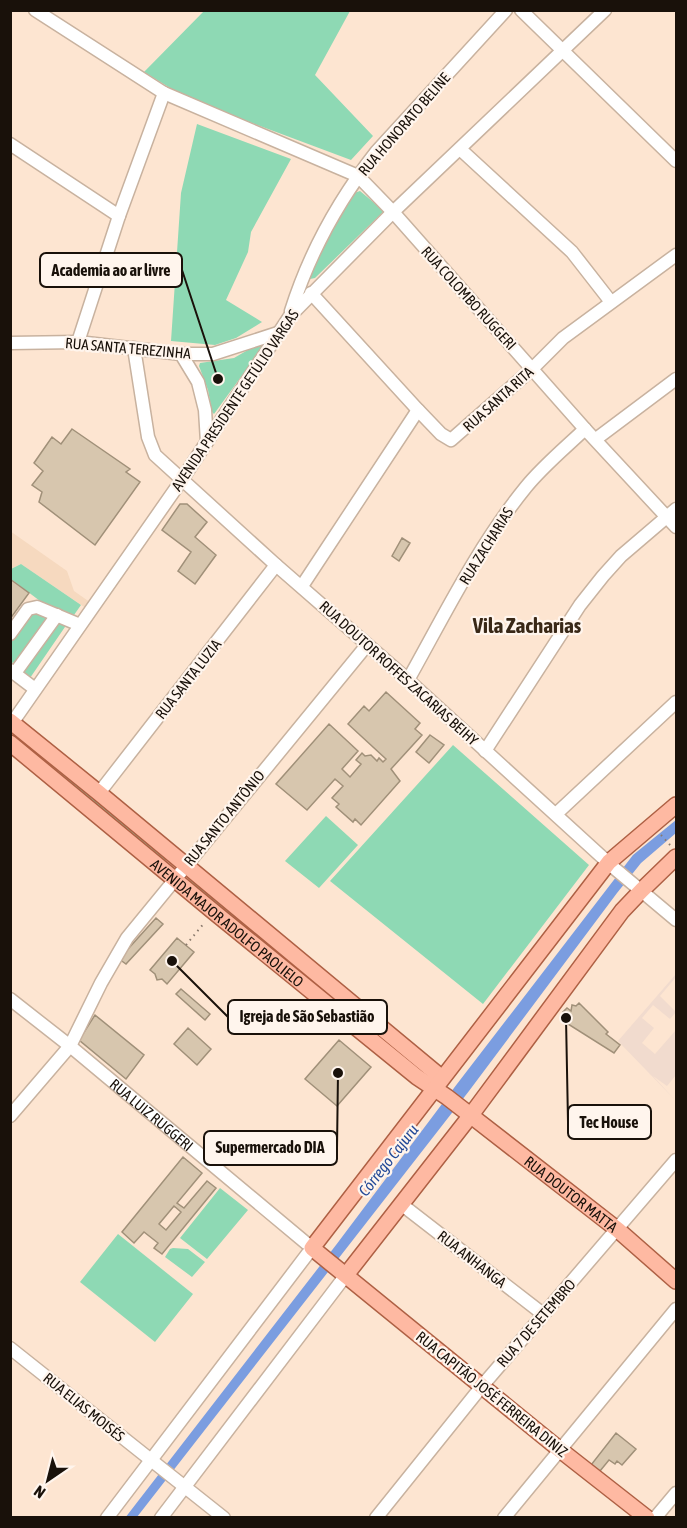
<svg xmlns="http://www.w3.org/2000/svg" width="687" height="1528" viewBox="0 0 687 1528" font-family="'Asap Condensed',sans-serif">
<style>
.built{fill:#f6d9bf}
.education{fill:#f1dbce}
.green{fill:#8ed9b4}
.water{fill:#7b9de0}
.building{fill:#d7c6ae;stroke:#a09079;stroke-width:1.5;fill-rule:evenodd}
.lines{fill:none;stroke-linecap:round;stroke-linejoin:round}
.minor-casing{stroke:#c8b29f;stroke-width:15}
.major-casing{stroke:#ae6044;stroke-width:18}
.path{stroke:#89796c;stroke-width:2;stroke-dasharray:1.5 4.5;stroke-linecap:butt}
.minor{stroke:#fff;stroke-width:12}
.major{stroke:#feb9a2;stroke-width:15}
.labels{text-anchor:middle;dominant-baseline:central;stroke-width:4.5;stroke-linejoin:round;paint-order:stroke}
.street-label{font-size:15px;fill:#19110a;stroke:#fff5ed}
.water-label{font-size:16px;font-style:italic;fill:#244997;stroke:#fff5ed}
.district-label{font-size:21px;font-weight:bold;fill:#392817;stroke:#fff5ed}
.leader{fill:none;stroke:#19110a;stroke-width:2}
.callout-dot{fill:#19110a;stroke:#fff5ed;stroke-width:2}
.callout{fill:#fff5ed;stroke:#19110a;stroke-width:2}
.callout-label{font-size:16px;text-anchor:middle;font-weight:bold;fill:#19110a}
</style>
<rect width="100%" height="100%" fill="#fde5d1"/>
<path class="built" d="M10,531L67,571L74,591L94,605L90,611L21,564L11,569Z"/>
<path class="education" d="M676,974V977L660,996L676,1012L670,1019L653,1005L642,1018L654,1028L642,1043L655,1054L676,1030V1075L667,1086L653,1076L676,1101L618,1041Z"/>
<path class="green" d="M204,11H350L315,75L373,136L351,160L188,99L144,72Z
M197,124L291,159L251,232L248,252L226,300L262,322L236,338L215,345L171,341L181,193Z
M360,191L384,211L315,278L310,279L309,273L351,194Z
M258,344L262,345V348L214,414L212,412L208,390L199,366L200,363L234,358Z
M21,564L81,605L74,615L40,601L11,579V569Z
M34,611L45,616V623L17,662L11,663V642Z
M58,622L67,624L30,678L22,671Z
M453,745L589,865L483,1004L330,881Z
M29,746L166,856V860L162,861L26,747Z
M326,816L358,845L319,888L285,861Z
M191,880L420,1069L422,1072L189,883Z
M220,1188L248,1210L207,1259L180,1238Z
M118,1234L193,1294L155,1342L80,1282Z
M173,1248L188,1249L205,1262L192,1277L165,1257L170,1249Z"/>
<path class="water" d="M676,820V833L641,863L617,893L469,1091L137,1517L125,1518L336,1245L457,1084L633,855Z"/>
<path class="building" d="M72,429L130,469L126,472L140,482L95,545L39,502L42,492L32,485L43,471L34,463L52,437L61,444Z
M180,504H187L207,522L195,537L216,555L195,584L178,571L191,552L162,530Z
M402,538L410,543L399,561L392,556Z
M10,579L29,593L10,619Z
M386,692L420,723L415,729L422,735L391,769L400,781L361,825L355,819L353,822L336,807L339,804L332,798L343,786L335,779L307,810L276,784L329,724L358,751L342,769L350,777L361,764L356,760L362,753L365,756L371,755L377,761L379,758L383,762L386,759L348,724L364,706L369,711Z
M430,735L444,745L429,763L416,752Z
M156,918L163,924L126,964L119,959Z
M177,938L194,952L167,984L162,979L157,980L155,974L150,970Z
M181,989L210,1014L205,1020L176,994Z
M579,1003L608,1032L606,1034L620,1045L614,1053L568,1024L572,1018L563,1012L567,1008L571,1011L572,1005L576,1006Z
M95,1015L144,1055L126,1079L79,1040Z
M188,1028L211,1049L197,1065L174,1044Z
M339,1040L371,1067L337,1106L305,1079Z
M183,1157L202,1173L177,1203L184,1208L207,1181L216,1188L162,1254L154,1248L158,1243L144,1232L134,1243L122,1232ZM174,1206L181,1212L166,1230L159,1224Z
M616,1433L636,1449L622,1465L617,1461L615,1464L609,1460L600,1471L591,1465Z"/>
<g class="lines">
<defs>
<g id="minor">
<path d="M35,10L164,93L358,176L393,212L585,429L676,527"/>
<path d="M521,10L676,161"/>
<path d="M10,144L119,216L78,342"/>
<path d="M460,149L572,252L611,302"/>
<path d="M119,216L164,93"/>
<path d="M311,293L418,410L441,434L451,440L533,368L563,338L676,255"/>
<path d="M291,311C309,254 340,198 377,151L506,10"/>
<path d="M10,343L78,342L181,354H213L278,333"/>
<path d="M134,348L148,437L155,455L276,565L408,680L614,868L676,920"/>
<path d="M181,354L198,382L205,410L207,442"/>
<path d="M596,439L676,379"/>
<path d="M302,586L418,410"/>
<path d="M10,634L28,609L37,607L80,625"/>
<path d="M10,670L35,689"/>
<path d="M15,673L57,615"/>
<path d="M408,680C445,614 478,546 526,487C543,466 565,448 585,429"/>
<path d="M10,726L181,481L290,316L393,212L605,10"/>
<path d="M485,751L580,605L603,576L621,556L676,509"/>
<path d="M99,793L276,565"/>
<path d="M556,814L676,702"/>
<path id="s1" d="M10,999L70,1046L312,1248L107,1518"/>
<path d="M10,1116L70,1046L101,983L127,938L367,645"/>
<path d="M401,1204L543,1314"/>
<path d="M10,1348L224,1518"/>
<path d="M161,1518L346,1275"/>
<path d="M376,1518L482,1386L676,1160"/>
<path d="M504,1518L676,1309"/>
<path d="M655,1518L676,1493"/>
</g>
<g id="major">
<path d="M10,721L99,793L442,1078"/>
<path id="s2" d="M10,743L214,912L417,1077L447,1097L618,1230L676,1281"/>
<path d="M346,1275L471,1115L622,911L642,890L676,857"/>
<path d="M647,1518L559,1449L312,1248L609,862L676,805"/>
</g>
</defs>
<use href="#minor" class="minor-casing"/>
<use href="#major" class="major-casing"/>
<path class="path" d="M661,835L671,846
M186,945L205,922"/>
<use href="#minor" class="minor"/>
<use href="#major" class="major"/>
</g>
<g class="labels">
<g class="street-label">
<text transform="translate(404 124) rotate(-49)">RUA HONORATO BELINE</text>
<text transform="translate(469 298) rotate(48)">RUA COLOMBO RUGGERI</text>
<text transform="translate(128 348) rotate(5)">RUA SANTA TEREZINHA</text>
<text transform="translate(498 399) rotate(-42)">RUA SANTA RITA</text>
<text transform="translate(235 400) rotate(-56)">AVENIDA PRESIDENTE GETÚLIO VARGAS</text>
<text transform="translate(486 546) rotate(-58)">RUA ZACHARIAS</text>
<text transform="translate(399 673) rotate(42)">RUA DOUTOR ROFFES ZACARIAS BEIHY</text>
<text transform="translate(188 679) rotate(-52)">RUA SANTA LUZIA</text>
<text transform="translate(224 818) rotate(-51)">RUA SANTO ANTÔNIO</text>
<text stroke="none"><textPath href="#s2" startOffset="282">AVENIDA MAJOR ADOLFO PAOLIELO</textPath></text>
<text stroke="none"><textPath href="#s1" startOffset="183">RUA LUIZ RUGGERI</textPath></text>
<text stroke="none"><textPath href="#s2" startOffset="720">RUA DOUTOR MATTA</textPath></text>
<text transform="translate(472 1259) rotate(38)">RUA ANHANGA</text>
<text transform="translate(536 1323) rotate(-49)">RUA 7 DE SETEMBRO</text>
<text transform="translate(492 1394) rotate(39)">RUA CAPITÃO JOSÉ FERREIRA DINIZ</text>
<text transform="translate(84 1407) rotate(39)">RUA ELIAS MOISÉS</text>
</g>
<g class="water-label">
<text transform="translate(388 1160) rotate(-52)">Córrego Cajuru</text>
</g>
<g class="district-label">
<text x="527" y="625">Vila Zacharias</text>
</g>
</g>
<path class="leader" d="M218 379L182 270M172 961L228 1017M566 1018L568 1122M338 1073L337 1148"/>
<g class="callout-dot">
<circle cx="218" cy="379" r="6"/>
<circle cx="172" cy="961" r="6"/>
<circle cx="566" cy="1018" r="6"/>
<circle cx="338" cy="1073" r="6"/>
</g>
<g class="callout">
<rect x="40" y="253" width="142" height="34" rx="6"/>
<rect x="228" y="1000" width="159" height="34" rx="6"/>
<rect x="568" y="1105" width="83" height="34" rx="6"/>
<rect x="204" y="1131" width="133" height="34" rx="6"/>
</g>
<g class="callout-label">
<text x="111" y="276">Academia ao ar livre</text>
<text x="307" y="1022">Igreja de São Sebastião</text>
<text x="609" y="1128">Tec House</text>
<text x="270" y="1153">Supermercado DIA</text>
</g>
<rect width="687" height="1528" fill="none" stroke="#19110a" stroke-width="24"/>
<g transform="translate(48 1480) rotate(215)" stroke="#fff5ed" stroke-width="4.5" paint-order="stroke">
<path d="M0-4.5L10 22L0 15L-10 22Z" fill="#19110a"/>
<text y="-9" font-size="16" font-weight="bold" text-anchor="middle" fill="#19110a">N</text>
</g>
</svg>
